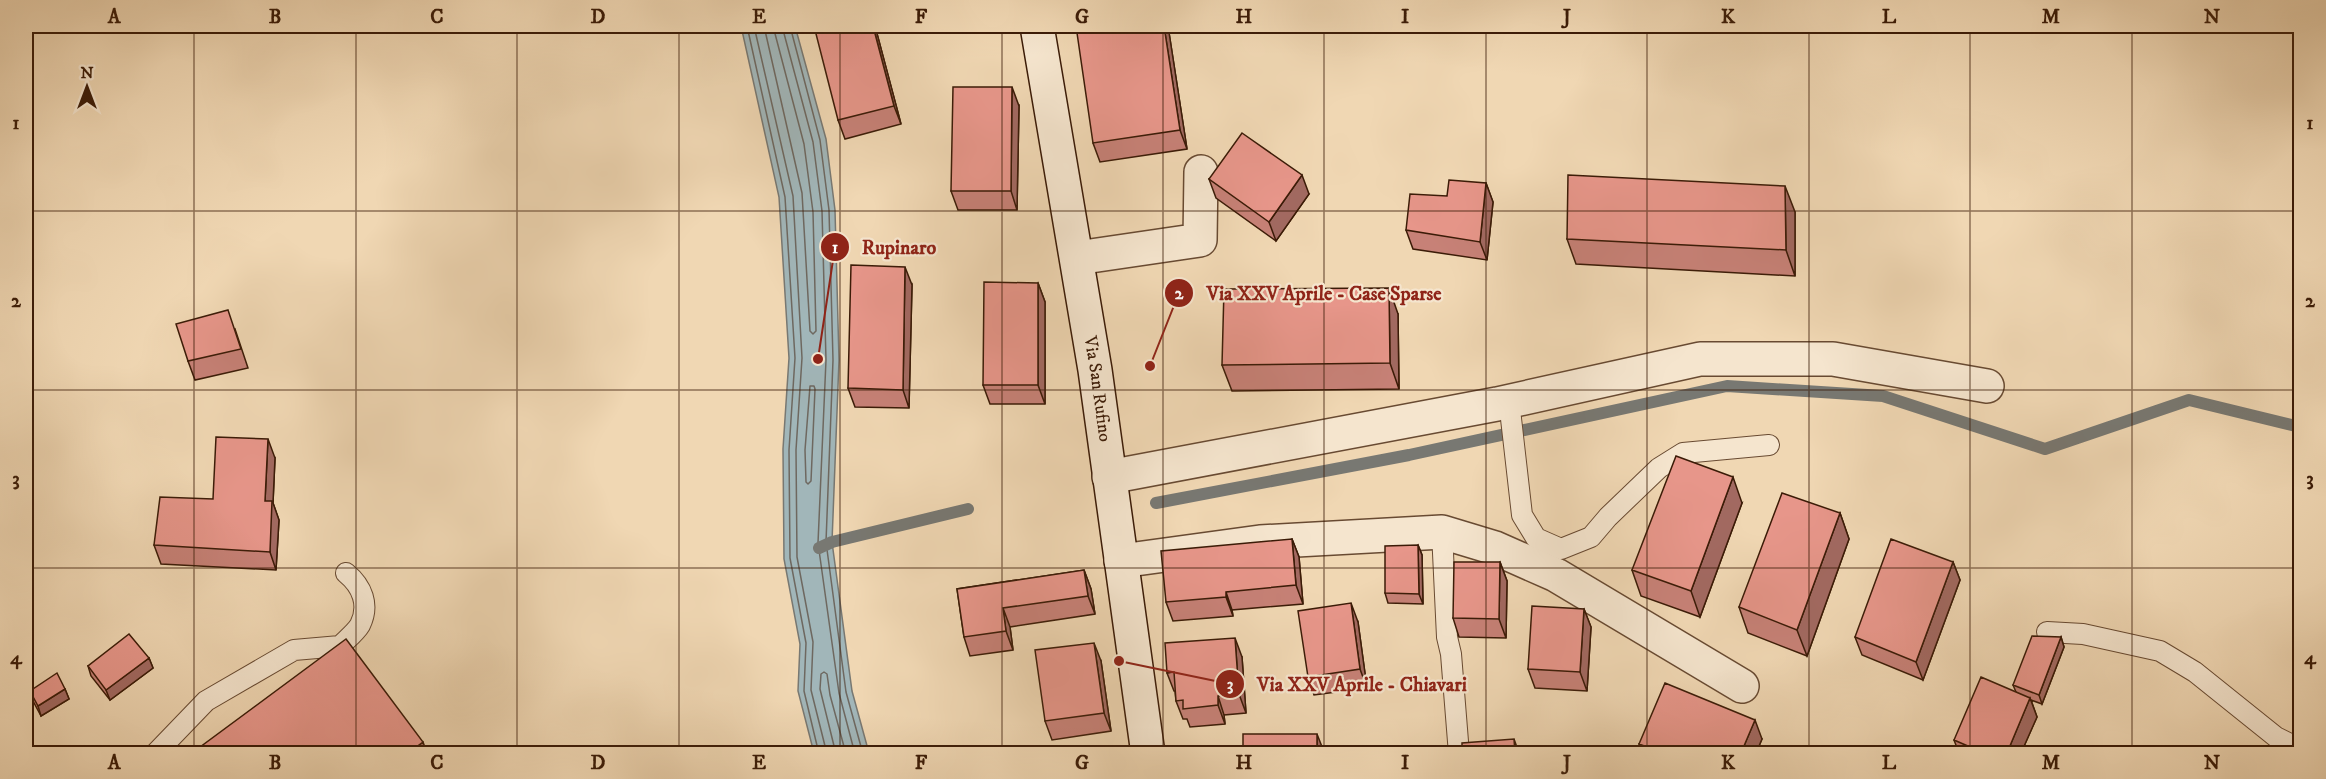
<svg xmlns="http://www.w3.org/2000/svg" width="2326" height="779" viewBox="0 0 2326 779" font-family="'IM FELL DW Pica',serif">
<style>
.water{fill:#a1b6b9;stroke:#787872;stroke-width:1.5}
.lines{fill:none;stroke-linecap:round;stroke-linejoin:round}
.shore{stroke:#6e6860;stroke-width:1.5}
.stream{stroke:#787872;stroke-width:12}
.service-casing{stroke:#684a32;stroke-width:22}
.minor-casing{stroke:#684a32;stroke-width:36}
.secondary-casing{stroke:#3b1b07;stroke-width:36}
.service{stroke:#f5e5ce;stroke-width:20}
.minor{stroke:#f5e5ce;stroke-width:33}
.secondary{stroke:#f5e5ce;stroke-width:33}
.wall{fill:#c78177;stroke:#3b1b07;stroke-width:1.5}
.shaded-wall{fill:#a26961;stroke:#3b1b07;stroke-width:1.5}
.building{fill:#e7968a;stroke:#3b1b07;stroke-width:1.5}
.grid{fill:none;stroke:#3b1b07;stroke-width:1.5;stroke-opacity:0.55}
.labels{text-anchor:middle;dominant-baseline:central;stroke-width:4.5;stroke-linejoin:round;paint-order:stroke}
.street-label{font-size:18px;fill:#3b1b07;stroke:#f5e5ce}
.leader{fill:none;stroke:#8f2418;stroke-width:2}
.callout-dot{fill:#8f2418;stroke:#f5e5ce;stroke-width:2}
.mark-label{font-size:18px;text-anchor:middle;font-weight:bold;fill:#fff}
.callout-label{font-size:20px;text-anchor:middle;font-weight:bold;fill:#8f2418;stroke:#f5e5ce;stroke-width:4.5;stroke-linejoin:round;paint-order:stroke}
.neatline{fill:none;stroke:#3b1b07;stroke-width:2}
.grid-label{font-size:20px;text-anchor:middle;font-weight:bold;fill:#3b1b07}
</style>
<rect width="100%" height="100%" fill="#f0d7b3"/>
<filter id="stains"><feTurbulence type="fractalNoise" baseFrequency=".00333" numOctaves="4"/><feColorMatrix values="0 0 0 0 .2 0 0 0 0 .09 0 0 0 0 .02 0 0 0 .5 -.17"/></filter>
<radialGradient id="worn" r=".72"><stop offset=".6" stop-color="#630" stop-opacity="0"/><stop offset="1" stop-color="#630" stop-opacity=".3"/></radialGradient>
<path class="water" d="M741,26H795L826,139L835,210L839,360L832,542L852,691L869,753H814L798,691L800,644L784,559L783,449L789,358L779,197Z"/>
<g class="lines">
<path class="shore" d="M747,26L785,197L795,358L789,450L790,558L806,643L804,691L819,754
M754,26L793,196L802,358L796,450L797,557L813,642L811,690L827,754
M764,26L802,193L810,331L813,334L816,331L813,212L804,144L773,26
M782,26L813,142L822,211L826,360L818,543L839,693L855,754
M790,26L820,140L829,210L833,360L826,542L846,692L863,754
M810,386H814L815,389L811,481L808,484L806,482L805,450Z
M836,754L820,689L821,674L824,672L827,674L830,695L846,754"/>
<path class="stream" d="M1156,503L1409,455L1727,386L1883,396L2045,449L2189,400L2300,427
M819,548L832,542L968,509"/>
<defs>
<path id="service" d="M1509,401L1522,515L1536,538L1561,549L1591,537L1608,517L1659,468L1683,453L1769,445
M1442,532L1447,637L1451,654L1459,754
M2047,632L2083,634L2160,651L2195,672L2276,737L2300,749
M155,754L206,701L294,650L340,646C346,640 356,632 360,625C370,605 362,586 346,573"/>
<path id="minor" d="M1077,258L1200,240L1201,172
M1109,477L1497,404L1700,359H1833L1987,386
M1121,561L1260,542L1442,532L1495,548L1556,575L1742,686"/>
<g id="secondary">
<path id="s1" d="M1037,26L1095,370L1148,754"/>
</g>
</defs>
<use href="#service" class="service-casing"/>
<use href="#minor" class="minor-casing"/>
<use href="#secondary" class="secondary-casing"/>
<use href="#service" class="service"/>
<use href="#minor" class="minor"/>
<use href="#secondary" class="secondary"/>
</g>
<path class="wall" d="M875,26L901,124L845,139L838,120Z
M1168,26L1187,149L1100,162L1093,143Z
M1019,106L1017,210H958L951,191Z
M1209,179L1309,194L1276,241L1216,198Z
M1486,183L1493,202L1487,260L1413,249L1406,230L1447,196Z
M1795,212V276L1576,264L1567,239Z
M1038,283L1045,302V404H990L983,385Z
M912,285L909,408L855,407L848,388Z
M1398,314L1399,389L1232,391L1222,365Z
M235,329L248,368L195,380L188,361Z
M275,458L273,503L279,520L276,570L161,564L154,545L213,499Z
M1742,503L1700,617L1641,596L1632,570Z
M1840,513L1849,539L1807,656L1748,633L1739,607Z
M1292,539L1299,557L1303,604L1232,610L1233,616L1173,621L1166,602Z
M1418,545L1422,555L1423,604L1388,603L1385,593Z
M1500,562L1507,581L1506,638L1459,637L1453,618Z
M1953,562L1960,580L1923,680L1862,655L1855,637Z
M1084,570L1091,589L1095,614L1010,627L1013,650L970,656L964,637L957,589Z
M1584,609L1591,627L1587,691L1535,688L1528,669Z
M1358,622L1367,688L1314,695L1308,677Z
M2061,637L2064,647L2042,704L2031,700L2037,717L2021,753H1959L1954,740L2016,692L2013,685Z
M1242,657L1246,713L1224,715L1225,724L1190,727L1187,719H1183L1176,701L1175,691H1174L1167,673Z
M149,658L153,668L110,700L91,676L88,666Z
M1101,661L1111,731L1052,740L1045,721Z
M65,689L69,699L41,716L33,701L30,691Z
M1762,739L1756,753H1643L1639,744Z"/>
<path class="shaded-wall" d="M873,26H875L901,124L894,106Z
M1164,26H1168L1187,149L1180,130Z
M1012,87L1019,106L1017,210L1011,191Z
M1302,175L1309,194L1276,241L1269,222Z
M1486,183L1493,202L1487,260L1480,242Z
M1785,186L1795,212V276L1786,250Z
M905,267L912,285L909,408L903,390Z
M1038,283L1045,302V404L1038,385Z
M1389,288L1398,314L1399,389L1390,363Z
M268,439L275,458L273,503L279,520L276,570L270,552L265,501Z
M1733,477L1742,503L1700,617L1691,591Z
M1840,513L1849,539L1807,656L1797,630Z
M1292,539L1299,557L1303,604L1296,585Z
M1418,545L1422,555L1423,604L1419,594Z
M1500,562L1507,581L1506,638L1499,619Z
M1953,562L1960,580L1923,680L1916,662Z
M1084,570L1091,589L1095,614L1088,596Z
M1226,592L1232,610L1233,616L1226,597Z
M1351,603L1358,622L1367,688L1360,669Z
M1003,608L1010,627L1013,650L1006,631Z
M1584,609L1591,627L1587,691L1580,672Z
M2061,637L2064,647L2042,704L2039,695Z
M1235,638L1242,657L1246,713L1239,694Z
M1094,643L1101,661L1111,731L1104,713Z
M149,658L153,668L110,700L106,690Z
M65,689L69,699L41,716L38,706Z
M1218,696L1224,715L1225,724L1218,705Z
M2030,698L2037,717L2021,753H2007Z
M1755,720L1762,739L1756,753H1741Z
M1317,734L1324,752V753H1317Z
M1514,739L1519,753H1515Z
M423,742L427,753H408Z"/>
<path class="building" d="M814,26H873L894,106L838,120Z
M1076,26H1164L1180,130L1093,143Z
M953,87H1012L1011,191H951Z
M1242,133L1302,175L1269,222L1209,179Z
M1568,175L1785,186L1786,250L1567,239Z
M1449,180L1486,183L1480,242L1406,230L1410,194L1447,196Z
M851,265L905,267L903,390L848,388Z
M984,282L1038,283V385H983Z
M1389,288L1390,363L1222,365L1224,289Z
M228,310L241,349L188,361L176,324Z
M216,437L268,439L265,501H272L270,552L154,545L160,497L213,499Z
M1676,456L1733,477L1691,591L1632,570Z
M1782,493L1840,513L1797,630L1739,607Z
M1292,539L1296,585L1226,592V597L1166,602L1161,551Z
M1891,539L1953,562L1916,662L1855,637Z
M1418,545L1419,594L1385,593V546Z
M1454,562H1500L1499,619L1453,618Z
M1084,570L1088,596L1003,608L1006,631L964,637L957,589Z
M1351,603L1360,669L1308,677L1298,611Z
M1532,606L1584,609L1580,672L1528,669Z
M129,634L149,658L106,690L88,666Z
M2032,636L2061,637L2039,695L2013,685Z
M1235,638L1239,694L1218,696V705L1183,709V700L1176,701L1174,672L1167,673L1165,643Z
M346,639L423,742L408,753H192Z
M1094,643L1104,713L1045,721L1035,650Z
M57,673L65,689L38,706L30,691Z
M1981,677L2030,698L2007,753H1984L1954,740Z
M1665,683L1755,720L1741,753H1663L1639,744Z
M1243,734H1317V753H1243Z
M1514,739L1515,753H1462V743Z"/>
<path class="grid" d="M194,26V754M356,26V754M517,26V754M679,26V754M840,26V754M1002,26V754M1163,26V754M1324,26V754M1486,26V754M1647,26V754M1809,26V754M1970,26V754M2132,26V754M26,211H2300M26,390H2300M26,568H2300"/>
<g class="labels">
<g class="street-label">
<text stroke="none"><textPath href="#s1" startOffset="368">Via San Rufino</textPath></text>
</g>
</g>
<path class="leader" d="M818 359L835 247M1150 366L1179 293M1119 661L1230 684"/>
<g class="callout-dot">
<circle cx="818" cy="359" r="6"/>
<circle cx="1150" cy="366" r="6"/>
<circle cx="1119" cy="661" r="6"/>
<circle cx="835" cy="247" r="15"/>
<circle cx="1179" cy="293" r="15"/>
<circle cx="1230" cy="684" r="15"/>
</g>
<g class="mark-label">
<text x="835" y="253">1</text>
<text x="1179" y="299">2</text>
<text x="1230" y="690">3</text>
</g>
<g class="callout-label">
<text x="899" y="254">Rupinaro</text>
<text x="1324" y="300">Via XXV Aprile - Case Sparse</text>
<text x="1362" y="691">Via XXV Aprile - Chiavari</text>
</g>
<rect width="2326" height="779" fill="none" stroke="#f0d7b3" stroke-width="66"/>
<g transform="translate(87 87)" stroke="#f5e5ce" stroke-width="4.5" paint-order="stroke">
<path d="M0-4.5L10 22L0 15L-10 22Z" fill="#3b1b07"/>
<text y="-9" font-size="16" font-weight="bold" text-anchor="middle" fill="#3b1b07">N</text>
</g>
<rect x="33" y="33" width="2260" height="713" class="neatline"/>
<g class="grid-label">
<text x="114" y="23">A</text>
<text x="275" y="23">B</text>
<text x="437" y="23">C</text>
<text x="598" y="23">D</text>
<text x="759" y="23">E</text>
<text x="921" y="23">F</text>
<text x="1082" y="23">G</text>
<text x="1244" y="23">H</text>
<text x="1405" y="23">I</text>
<text x="1567" y="23">J</text>
<text x="1728" y="23">K</text>
<text x="1889" y="23">L</text>
<text x="2051" y="23">M</text>
<text x="2212" y="23">N</text>
<text x="16" y="129">1</text>
<text x="2310" y="129">1</text>
<text x="16" y="307">2</text>
<text x="2310" y="307">2</text>
<text x="16" y="485">3</text>
<text x="2310" y="485">3</text>
<text x="16" y="664">4</text>
<text x="2310" y="664">4</text>
<text x="114" y="769">A</text>
<text x="275" y="769">B</text>
<text x="437" y="769">C</text>
<text x="598" y="769">D</text>
<text x="759" y="769">E</text>
<text x="921" y="769">F</text>
<text x="1082" y="769">G</text>
<text x="1244" y="769">H</text>
<text x="1405" y="769">I</text>
<text x="1567" y="769">J</text>
<text x="1728" y="769">K</text>
<text x="1889" y="769">L</text>
<text x="2051" y="769">M</text>
<text x="2212" y="769">N</text>
</g>
<rect width="100%" height="100%" filter="url(#stains)"/>
<rect width="100%" height="100%" fill="url(#worn)"/>
</svg>
